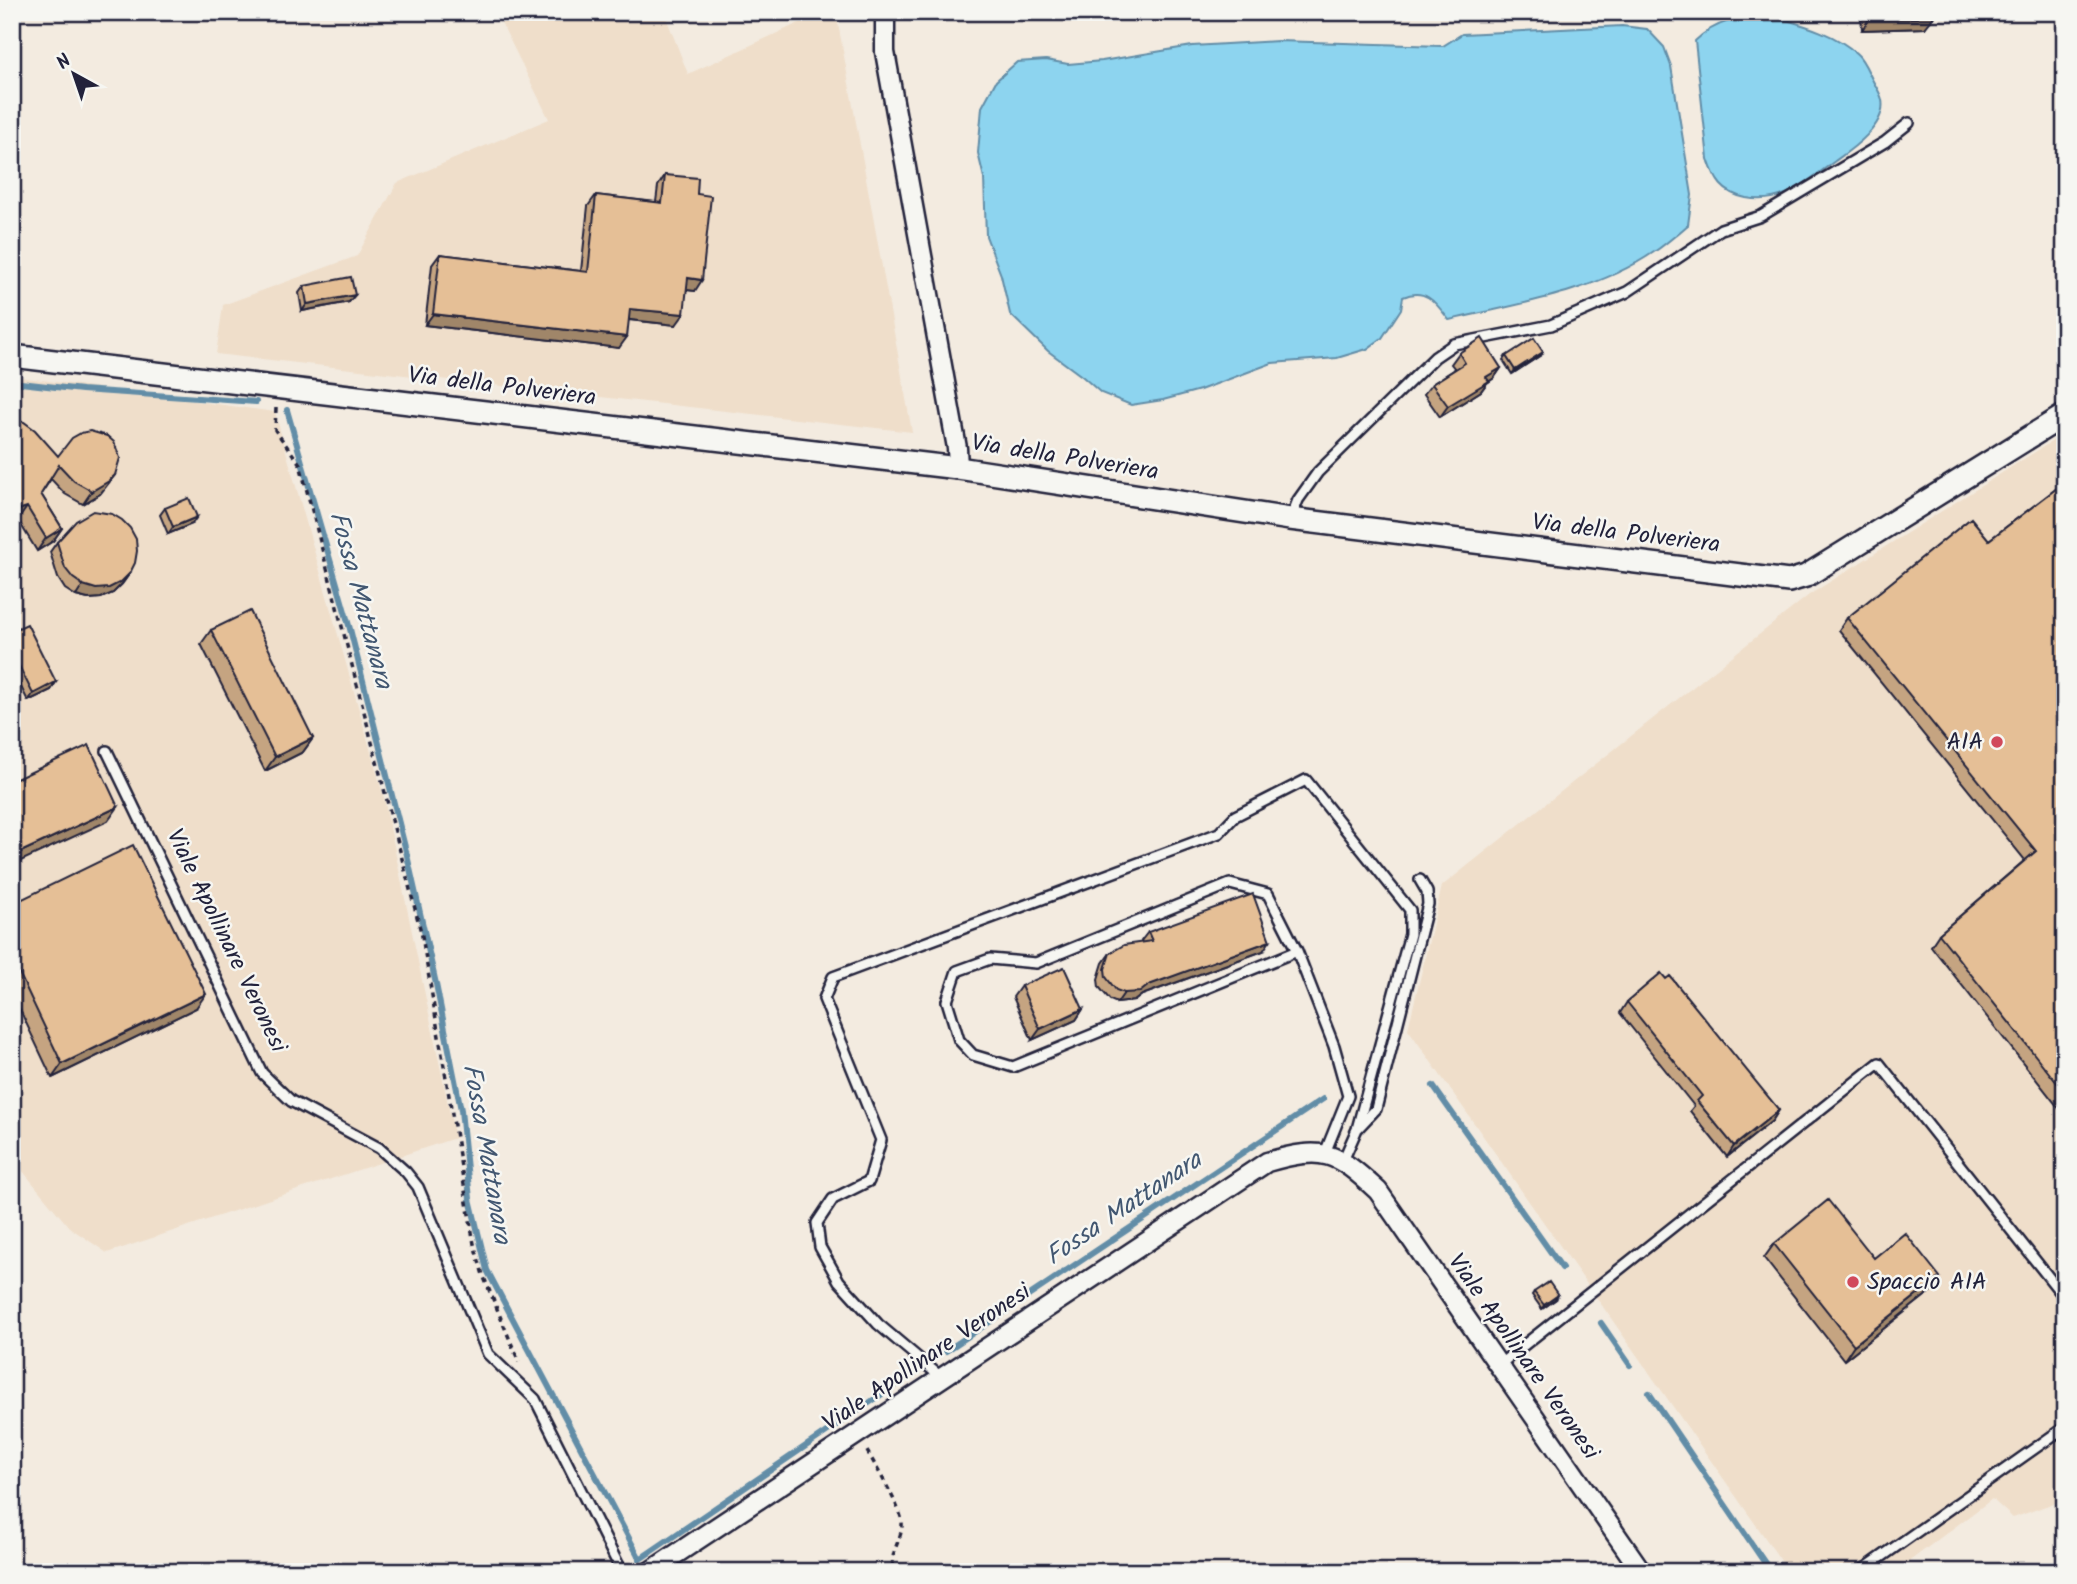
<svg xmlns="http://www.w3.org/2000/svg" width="2077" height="1584" viewBox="0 0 2077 1584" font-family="Kalam,sans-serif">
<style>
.built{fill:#efdeca}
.water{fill:#8dd4ef;stroke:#628da7;stroke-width:2}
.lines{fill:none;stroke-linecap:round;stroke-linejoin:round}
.stream{stroke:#628da7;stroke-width:6}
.service-casing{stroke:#22223b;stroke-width:14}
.minor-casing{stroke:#22223b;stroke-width:23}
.tertiary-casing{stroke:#22223b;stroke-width:26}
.path{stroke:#22223b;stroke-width:3.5;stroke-dasharray:5 5;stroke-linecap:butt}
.service{stroke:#f6f6f2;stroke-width:9}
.minor{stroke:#f6f6f2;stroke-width:18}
.tertiary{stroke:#f6f6f2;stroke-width:21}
.wall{fill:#c5a481;stroke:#22223b;stroke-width:2}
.shaded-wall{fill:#a08669;stroke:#22223b;stroke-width:2}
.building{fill:#e5bf96;stroke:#22223b;stroke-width:2}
.poi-dot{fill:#d1495b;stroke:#f6f6f2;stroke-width:2.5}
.labels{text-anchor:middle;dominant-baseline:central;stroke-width:5;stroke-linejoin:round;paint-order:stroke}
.street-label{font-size:24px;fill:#22223b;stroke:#f6f6f2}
.poi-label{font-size:24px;fill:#22223b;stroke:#f6f6f2;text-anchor:end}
.water-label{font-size:26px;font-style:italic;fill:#425771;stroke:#f6f6f2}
</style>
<rect width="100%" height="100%" fill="#f3ebe0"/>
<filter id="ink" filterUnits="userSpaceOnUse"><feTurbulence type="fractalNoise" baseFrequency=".0143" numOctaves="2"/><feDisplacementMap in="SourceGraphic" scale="14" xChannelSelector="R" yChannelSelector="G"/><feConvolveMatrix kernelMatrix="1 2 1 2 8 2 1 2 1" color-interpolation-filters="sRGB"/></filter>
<g filter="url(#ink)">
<path class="built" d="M496,12H664L688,74L823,12H836L912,432L216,354L223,305L357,256L397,183L549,119Z
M12,376L275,412L384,798L455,1138L107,1253L69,1227L12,1158Z
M2065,433V1499L2013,1518L1992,1499L1895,1572H1789L1408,1029L1442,886L1809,595Z"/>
<path class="water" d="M1769,15C1799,24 1834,32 1857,54C1864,60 1868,72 1873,81C1876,87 1881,94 1882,100C1887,125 1852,149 1835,161C1806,182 1784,205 1746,198C1722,193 1715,180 1708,159L1695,41C1715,21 1742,16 1769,15Z
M1622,26L1647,29L1664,47L1671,66L1692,195L1688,225C1677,234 1666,244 1654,252C1594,293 1518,304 1449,320C1436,303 1426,287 1403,297L1401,309L1382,338L1367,349L1337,358L1272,363L1200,390L1163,400L1131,405L1101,393L1083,377L1048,351L1010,314L1001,275L986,236L984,178L978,153L982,107L996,81L1017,62L1046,60L1068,64L1102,61L1192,46L1278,41L1443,46L1462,34Z"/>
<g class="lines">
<path class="stream" d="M12,382L82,390L256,402
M287,410L350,629L407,855L436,984L461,1110L470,1199L487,1270L640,1559L910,1375
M1433,1086L1562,1268
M1601,1323L1630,1365
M946,1351L1323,1099
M1649,1393L1771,1572"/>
<defs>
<path id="service" d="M1291,518L1298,500L1318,472L1435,357L1454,344L1551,325L1627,292L1721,229L1761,216L1885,142L1909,123
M107,751L262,1073L291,1101L379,1148L406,1172L418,1187L488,1354L535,1399L622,1572
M1297,951L1013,1067L973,1055L959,1040L947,1001L957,971L990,959L1036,963L1230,884L1268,894L1297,951L1334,1046L1348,1096L1325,1153
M1358,1128L1376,1109L1428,904L1427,892L1420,880
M1499,1365L1879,1063L2065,1298
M942,1378L878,1324L839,1281L820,1247L817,1223L833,1199L869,1181L881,1140L824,999L833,977L1219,833L1235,816L1306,780L1410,910V934L1357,1129L1342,1163
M1860,1572L2065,1427"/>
<path id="minor" d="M885,12V52L957,448L958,468
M649,1572L1267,1162C1325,1146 1334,1151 1378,1191L1642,1572"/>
<path id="tertiary" d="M12,356L958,468L1290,519L1789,581L1806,576L2065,415"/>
</defs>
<use href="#service" class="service-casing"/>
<use href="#minor" class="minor-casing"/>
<use href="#tertiary" class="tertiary-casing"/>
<path class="path" d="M276,408L275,430L300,464L422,936L474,1244L483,1275L519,1362
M867,1451C875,1465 901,1508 902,1522C903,1540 888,1552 894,1572"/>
<use href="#service" class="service"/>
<use href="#minor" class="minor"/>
<use href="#tertiary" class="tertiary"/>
</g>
<path class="wall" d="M1861,12H1933L1925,28L1862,30Z
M665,175L697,194L695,291L686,290L676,325L628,320L619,348L425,325L432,265L440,254L581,271L588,206L596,195L656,202L658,186Z
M304,286L355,295L349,302L302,311L299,293Z
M1459,353L1501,368L1494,378L1487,383L1481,391L1440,417L1424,394L1432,384L1455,369L1451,364Z
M1541,355L1512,374L1503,360L1506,356Z
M12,419L58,456L115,475L100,494L83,504L65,494L51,479L41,494L62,528L53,541L37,551L18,520L12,522Z
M2065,482V1116L1931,946L1939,934L2025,860L1839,630L1847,618L1989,540Z
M165,508L192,524L168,534L160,515Z
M57,542L130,573L122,584L113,593L101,598L88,599L76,596L65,589L58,578L50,552Z
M211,630L313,738L303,752L265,771L201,644Z
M12,631L56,682L51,690L28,701L12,669Z
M12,904L196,1008L52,1078L12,993Z
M1148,932L1263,951L1142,995L1134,1001L1117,1003L1110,1000L1099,987L1098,979L1103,963L1110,953L1142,943L1141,941Z
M1666,979L1779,1110L1772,1121L1727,1157L1690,1111L1694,1106L1620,1013L1627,1002Z
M1021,986L1083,1009L1076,1020L1032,1040L1013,997Z
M1774,1244L1930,1292L1844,1360L1764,1258Z
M1534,1292L1556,1299L1542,1309L1532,1295Z"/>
<path class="shaded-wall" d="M1933,18L1925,28L1862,30L1869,19Z
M688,278L702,280L695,291L680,289Z
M355,295L349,302L302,311L307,304Z
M630,309L684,314L676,325L622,319Z
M433,314L627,337L619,348L425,325Z
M1543,352L1541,355L1512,374L1515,370Z
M1501,368L1494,378L1487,383L1481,391L1440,417L1448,406L1486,377Z
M115,475L100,494L83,504L92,491Z
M27,507L18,520L12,522V512Z
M197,517L192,524L168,534L173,527Z
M62,528L53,541L37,551L46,538Z
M130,573L122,584L113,593L101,598L88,599L76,596L83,585Z
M56,682L51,690L28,701L33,694Z
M313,738L303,752L265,771L275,757Z
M118,807L108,821L12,865V856Z
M1270,941L1263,951L1142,995L1134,1001L1117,1003L1124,993Z
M206,994L196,1008L52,1078L62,1064Z
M1083,1009L1076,1020L1032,1040L1040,1029Z
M1779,1110L1772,1121L1727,1157L1734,1146Z
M1940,1277L1930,1292L1844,1360L1854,1345Z
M1558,1295L1556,1299L1542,1309L1544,1305Z"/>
<path class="building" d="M1869,12H1933V18L1869,19Z
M665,175L698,178L697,194L711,196L702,280L688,278L684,314L630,309L627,337L433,314L440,254L588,272L596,195L662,203Z
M351,277L355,295L307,304L304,286Z
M1482,338L1501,368L1486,377L1489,381L1448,406L1432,384L1465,363L1459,353Z
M1534,338L1543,352L1515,370L1506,356Z
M12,419L24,422L35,430L58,456L72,438L81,433L90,431L107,436L114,442L120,458L115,475L109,481L92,491L74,481L59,465L41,494L62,528L46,538L27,507L12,512Z
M2065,482V1093L1939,934L2036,851L1847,618L1971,518L1989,540Z
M189,498L197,517L173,527L165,508Z
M93,511L112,514L122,520L130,528L136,539L137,551L135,563L130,573L121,582L109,588L96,589L83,585L73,578L65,568L57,542L76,521Z
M250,611L313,738L275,757L211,630Z
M27,624L56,682L33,694L12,652V631Z
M89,745L118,807L12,856V781Z
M133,845L206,994L62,1064L12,958V904Z
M1253,894L1270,941L1149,985L1140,992L1124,993L1116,990L1106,977L1105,969L1110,953L1124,945L1152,941L1148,932Z
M1064,967L1083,1009L1040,1029L1021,986Z
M1661,973L1666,979L1670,976L1779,1110L1734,1146L1697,1101L1702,1096L1627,1002Z
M1828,1200L1874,1258L1905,1233L1940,1277L1854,1345L1774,1244Z
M1549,1282L1558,1295L1544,1305L1534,1292Z"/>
</g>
<g class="poi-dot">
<circle cx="1997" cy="742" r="7"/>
<circle cx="1853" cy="1282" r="7"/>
</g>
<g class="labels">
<g class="street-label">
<text transform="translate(502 387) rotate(7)">Via della Polveriera</text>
<text transform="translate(1065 458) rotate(9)">Via della Polveriera</text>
<text transform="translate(1626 534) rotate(7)">Via della Polveriera</text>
<text transform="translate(226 941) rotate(64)">Viale Apollinare Veronesi</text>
<text transform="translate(1523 1357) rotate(55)">Viale Apollinare Veronesi</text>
<text transform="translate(927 1358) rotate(-34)">Viale Apollinare Veronesi</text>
</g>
<g class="poi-label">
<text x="1983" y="742">AIA</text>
<text x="1867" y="1282" text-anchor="start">Spaccio AIA</text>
</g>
<g class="water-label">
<text transform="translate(360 600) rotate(75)">Fossa Mattanara</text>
<text transform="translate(486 1154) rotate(80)">Fossa Mattanara</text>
<text transform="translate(1124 1209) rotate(-34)">Fossa Mattanara</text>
</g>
</g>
<rect width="2077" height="1584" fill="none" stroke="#f6f6f2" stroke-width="42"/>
<rect x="21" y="21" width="2035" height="1542" fill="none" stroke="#22223b" stroke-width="2.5" filter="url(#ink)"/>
<g transform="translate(74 74) rotate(320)" stroke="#f6f6f2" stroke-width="5" paint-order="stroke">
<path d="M0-5L12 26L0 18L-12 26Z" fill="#22223b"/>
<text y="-10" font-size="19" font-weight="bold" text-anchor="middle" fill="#22223b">N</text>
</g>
</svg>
